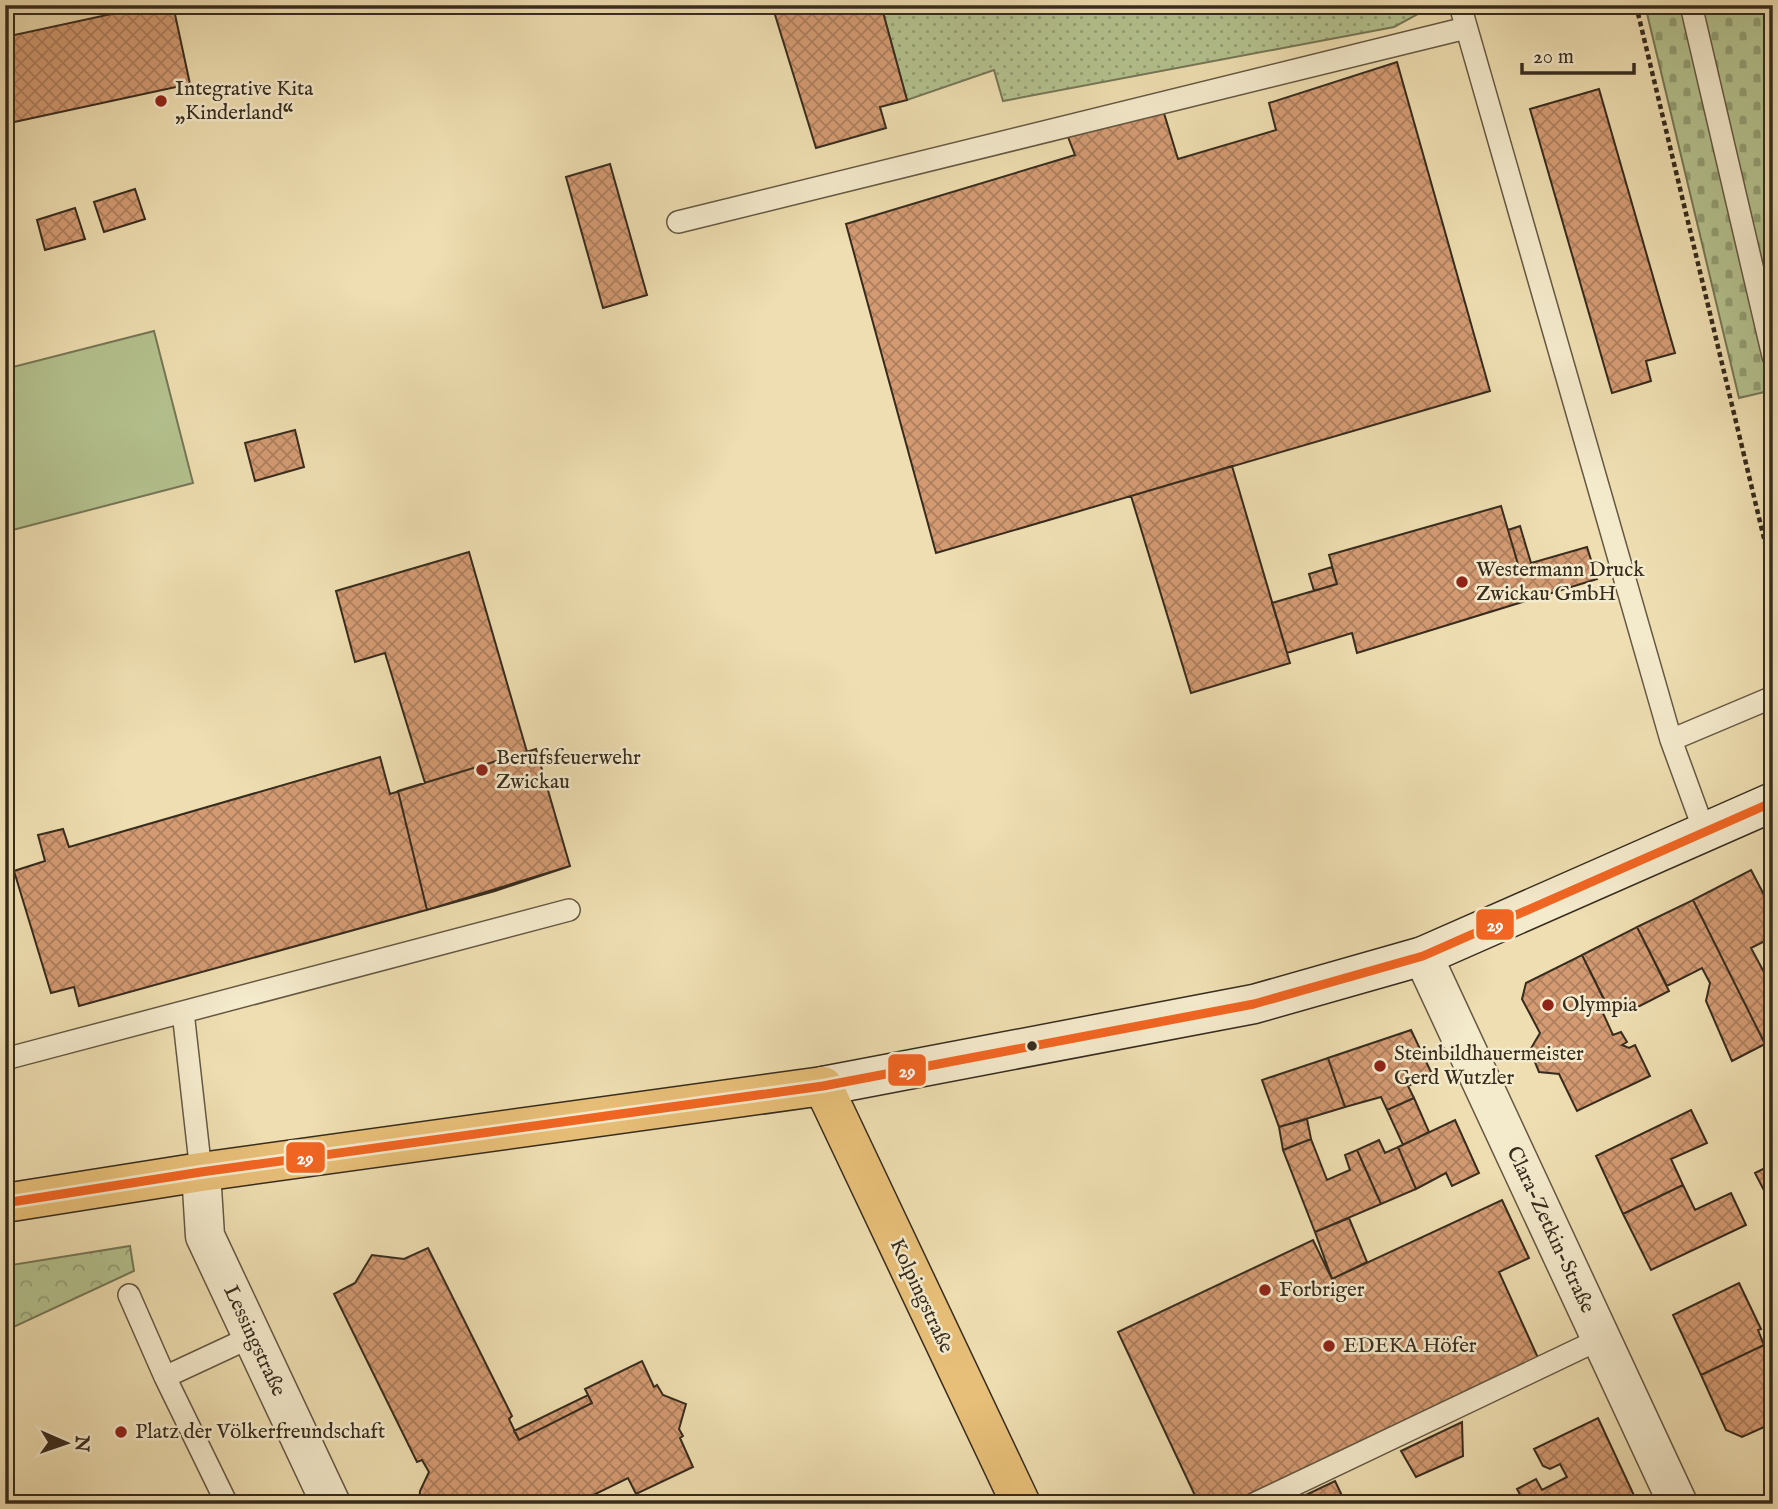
<svg xmlns="http://www.w3.org/2000/svg" width="1778" height="1509" viewBox="0 0 1778 1509" font-family="'IM FELL English',serif">
<style>
.grass{fill:url(#grass-dots);stroke:#767756;stroke-width:2}
.forest{fill:url(#forest-crowns);stroke:#767756;stroke-width:2}
.cemetery{fill:url(#cemetery-stones);stroke:#767756;stroke-width:2}
.garden{fill:#b4c28f;stroke:#767756;stroke-width:2}
.building{fill:url(#building-cross-hatch);stroke:#372c1e;stroke-width:2}
.lines{fill:none;stroke-linecap:round;stroke-linejoin:round}
.lane-casing{stroke:#655843;stroke-width:24}
.street-casing{stroke:#655843;stroke-width:41}
.secondary-casing{stroke:#372c1e;stroke-width:41}
.primary-casing{stroke:#372c1e;stroke-width:41}
.path{stroke:#372c1e;stroke-width:4.5;stroke-dasharray:5 3.5;stroke-linecap:butt}
.lane{stroke:#f4eacc;stroke-width:21}
.street{stroke:#f4eacc;stroke-width:38}
.secondary{stroke:#f4eacc;stroke-width:38}
.primary{stroke:#e7bf78;stroke-width:38}
.bus-1-casing{stroke:#f4eacc;stroke-width:14}
.bus-1{stroke:#f26522;stroke-width:9}
.poi-dot{fill:#8f2418;stroke:#f4eacc;stroke-width:2.5}
.bus-dot{fill:#372c1e;stroke:#f4eacc;stroke-width:2.5}
.labels{text-anchor:middle;dominant-baseline:central;stroke-width:5;stroke-linejoin:round;paint-order:stroke}
.poi-label{font-size:21px;fill:#372c1e;stroke:#f4eacc;text-anchor:start}
.street-label{font-size:21px;fill:#372c1e;stroke:#f4eacc}
.line-badge{stroke:#f4eacc;stroke-width:2.5}
.badge-label{font-size:19px;text-anchor:middle;font-weight:bold;fill:#fff}
</style>
<defs>
<pattern id="grass-dots" width="8" height="8" patternUnits="userSpaceOnUse" patternTransform="scale(1.75)"><rect width="8" height="8" fill="#b4c28f"/><path d="M2 2h.1M6 6h.1" fill="none" stroke="#939e74" stroke-width="1.8" stroke-linecap="round"/></pattern>
<pattern id="forest-crowns" width="20" height="18" patternUnits="userSpaceOnUse" patternTransform="scale(1.75)"><rect width="20" height="18" fill="#b4c28f"/><path d="M2 6a3 3 0 1 1 6 0M12 15a3 3 0 1 1 6 0" fill="none" stroke="#939e74"/></pattern>
<pattern id="cemetery-stones" width="16" height="16" patternUnits="userSpaceOnUse" patternTransform="scale(1.75)"><rect width="16" height="16" fill="#b4c28f"/><path d="M2 7V4a2 2 0 0 1 4 0v3zM10 15v-3a2 2 0 0 1 4 0v3z" fill="#939e74"/></pattern>
<pattern id="building-cross-hatch" width="8" height="8" patternUnits="userSpaceOnUse" patternTransform="scale(1.75)"><rect width="8" height="8" fill="#d49b73"/><path d="M0 0l8 8M0 8l8-8" fill="none" stroke="#ad7f5e"/></pattern>
</defs>
<rect width="100%" height="100%" fill="#eedeb1"/>
<filter id="stains"><feTurbulence type="fractalNoise" baseFrequency=".00286" numOctaves="4"/><feColorMatrix values="0 0 0 0 .2 0 0 0 0 .09 0 0 0 0 .02 0 0 0 .5 -.17"/></filter>
<radialGradient id="worn" r=".72"><stop offset=".6" stop-color="#630" stop-opacity="0"/><stop offset="1" stop-color="#630" stop-opacity=".3"/></radialGradient>
<path class="grass" d="M881,5H1427L1418,14L1394,27L1003,101L994,70L907,100Z"/>
<path class="forest" d="M130,1246L134,1271L5,1331V1266Z"/>
<path class="cemetery" d="M1645,5H1773V390L1739,398Z"/>
<path class="garden" d="M154,331L193,483L5,532V369Z"/>
<path class="building" d="M153,5H173L190,84L5,124V37Z
M772,5H881L907,100L880,107L886,128L816,148Z
M1397,62L1490,391L936,553L846,224L1075,155L1068,137L1163,110L1178,159L1276,130L1269,103Z
M1599,89L1675,353L1646,361L1651,381L1612,393L1530,109Z
M610,164L647,295L603,308L566,177Z
M135,189L145,219L104,232L94,202Z
M75,208L85,239L45,250L37,220Z
M295,430L304,467L255,481L245,443Z
M1232,466L1290,663L1191,693L1131,496Z
M1501,506L1520,571L1529,569L1531,563L1587,547L1597,579L1357,653L1352,633L1287,653L1272,603L1337,584L1329,555Z
M1520,526L1531,563L1529,569L1520,571L1508,530Z
M469,552L527,752L536,749L570,866L495,891L79,1006L74,987L51,993L14,871L45,861L38,835L63,829L69,847L380,757L390,794L425,783L385,653L355,662L336,591Z
M1332,567L1337,584L1314,591L1309,574Z
M536,749L570,866L427,910L398,791Z
M1751,870L1773,912V937L1751,948L1765,974L1773,972V1041L1765,1044L1693,900Z
M1693,900L1765,1044L1732,1061L1706,1001L1710,983L1702,968L1667,986L1637,927Z
M1637,927L1669,991L1634,1009L1626,1007L1612,1015L1582,955Z
M1582,955L1608,1008L1602,1011L1613,1035L1621,1032L1627,1042L1622,1045L1629,1048L1635,1045L1650,1076L1577,1111L1559,1074L1539,1072L1530,1050L1540,1033L1522,999L1526,983Z
M1411,1030L1432,1074L1408,1086L1414,1098L1387,1110L1381,1097L1345,1107L1328,1058Z
M1328,1058L1345,1107L1279,1127L1262,1080Z
M1414,1098L1429,1132L1403,1145L1387,1110Z
M1691,1110L1707,1143L1671,1159L1683,1185L1623,1214L1596,1156Z
M1307,1119L1311,1139L1283,1150L1279,1127Z
M1455,1120L1479,1173L1452,1186L1446,1173L1416,1189L1398,1147Z
M1311,1139L1327,1180L1350,1170L1345,1155L1357,1150L1381,1204L1315,1232L1283,1150Z
M1379,1140L1385,1153L1398,1147L1416,1189L1381,1204L1357,1150Z
M1773,1164V1203L1771,1204L1755,1173Z
M1683,1185L1695,1210L1731,1193L1746,1225L1651,1270L1623,1214Z
M1502,1200L1529,1258L1499,1272L1539,1360L1228,1504H1199L1118,1332L1313,1240L1332,1279Z
M1349,1218L1367,1262L1332,1279L1315,1232Z
M428,1248L512,1416L509,1419L519,1440L592,1403L585,1389L642,1361L654,1387L657,1385L663,1395L686,1404L679,1429L683,1436L680,1438L693,1467L636,1494L628,1478L575,1504H419L420,1491L429,1472L422,1460L417,1462L334,1294L355,1283L372,1255L404,1259Z
M1739,1283L1761,1329L1758,1330L1764,1345L1701,1375L1673,1315Z
M1764,1345L1773,1362V1423L1742,1437L1726,1430L1701,1375Z
M588,1395L592,1403L519,1440L514,1431Z
M1598,1418L1638,1504H1525L1517,1489L1536,1479L1542,1490L1567,1477L1560,1464L1550,1469L1543,1466L1534,1449Z
M1462,1422L1463,1456L1416,1477L1401,1451Z
M1335,1481L1346,1504H1287Z"/>
<g class="lines">
<defs>
<path id="lane" d="M1460,5L1671,740L1705,833
M1691,5L1773,356
M678,222L1466,28
M1671,740L1773,697
M183,1012L201,1172
M5,1059L569,910
M129,1295L165,1377L251,1337
M165,1377L227,1504
M1254,1504L1600,1339"/>
<path id="street" d="M1423,956L1678,1504
M201,1172L205,1236L331,1504"/>
<path id="secondary" d="M823,1086L1254,1004L1423,956L1773,802"/>
<path id="primary" d="M5,1203L201,1172L823,1086L1021,1504"/>
</defs>
<use href="#lane" class="lane-casing"/>
<use href="#street" class="street-casing"/>
<use href="#secondary" class="secondary-casing"/>
<use href="#primary" class="primary-casing"/>
<path class="path" d="M1636,5L1773,576"/>
<use href="#lane" class="lane"/>
<use href="#street" class="street"/>
<use href="#secondary" class="secondary"/>
<use href="#primary" class="primary"/>
<defs>
<path id="bus-1" d="M5,1203L201,1172L823,1086L1254,1004L1423,956L1773,802"/>
</defs>
<use href="#bus-1" class="bus-1-casing"/>
<use href="#bus-1" class="bus-1"/>
</g>
<g class="poi-dot">
<circle cx="161" cy="101" r="7"/>
<circle cx="1462" cy="582" r="7"/>
<circle cx="482" cy="770" r="7"/>
<circle cx="1548" cy="1005" r="7"/>
<circle cx="1380" cy="1066" r="7"/>
<circle cx="1265" cy="1290" r="7"/>
<circle cx="1329" cy="1346" r="7"/>
<circle cx="121" cy="1432" r="7"/>
</g>
<circle class="bus-dot" cx="1032" cy="1046" r="6"/>
<g class="labels">
<g class="poi-label">
<text x="175" y="89">Integrative Kita<tspan x="175" dy="24">„Kinderland“</tspan></text>
<text x="1476" y="570">Westermann Druck<tspan x="1476" dy="24">Zwickau GmbH</tspan></text>
<text x="496" y="758">Berufsfeuerwehr<tspan x="496" dy="24">Zwickau</tspan></text>
<text x="1562" y="1005">Olympia</text>
<text x="1394" y="1054">Steinbildhauermeister<tspan x="1394" dy="24">Gerd Wutzler</tspan></text>
<text x="1279" y="1290">Forbriger</text>
<text x="1343" y="1346">EDEKA Höfer</text>
<text x="135" y="1432">Platz der Völkerfreundschaft</text>
</g>
<g class="street-label">
<text transform="translate(1550 1230) rotate(65)">Clara-Zetkin-Straße</text>
<text transform="translate(921 1296) rotate(65)">Kolpingstraße</text>
<text transform="translate(254 1341) rotate(65)">Lessingstraße</text>
</g>
</g>
<g class="line-badge">
<rect x="1475" y="908" width="40" height="33" rx="7" fill="#f26522"/>
<rect x="887" y="1053" width="40" height="34" rx="7" fill="#f26522"/>
<rect x="285" y="1141" width="41" height="33" rx="7" fill="#f26522"/>
</g>
<g class="badge-label">
<text x="1495" y="931">29</text>
<text x="907" y="1077">29</text>
<text x="305" y="1164">29</text>
</g>
<rect width="1778" height="1509" fill="none" stroke="#eedeb1" stroke-width="28"/>
<rect x="7" y="7" width="1764" height="1495" fill="none" stroke="#372c1e" stroke-width="3.5"/>
<rect x="14" y="14" width="1750" height="1481" fill="none" stroke="#372c1e" stroke-width="2"/>
<g transform="translate(66 1443) rotate(92)" stroke="#f4eacc" stroke-width="5" paint-order="stroke">
<path d="M0-5L12 26L0 18L-12 26Z" fill="#372c1e"/>
<text y="-10" font-size="19" font-weight="bold" text-anchor="middle" fill="#372c1e">N</text>
</g>
<path d="M1522 63v10h112v-10" fill="none" stroke="#372c1e" stroke-width="3.5"/>
<text x="1533" y="63" font-size="21" fill="#372c1e" stroke="#f4eacc" stroke-width="5" paint-order="stroke">20 m</text>
<rect width="100%" height="100%" filter="url(#stains)"/>
<rect width="100%" height="100%" fill="url(#worn)"/>
</svg>
